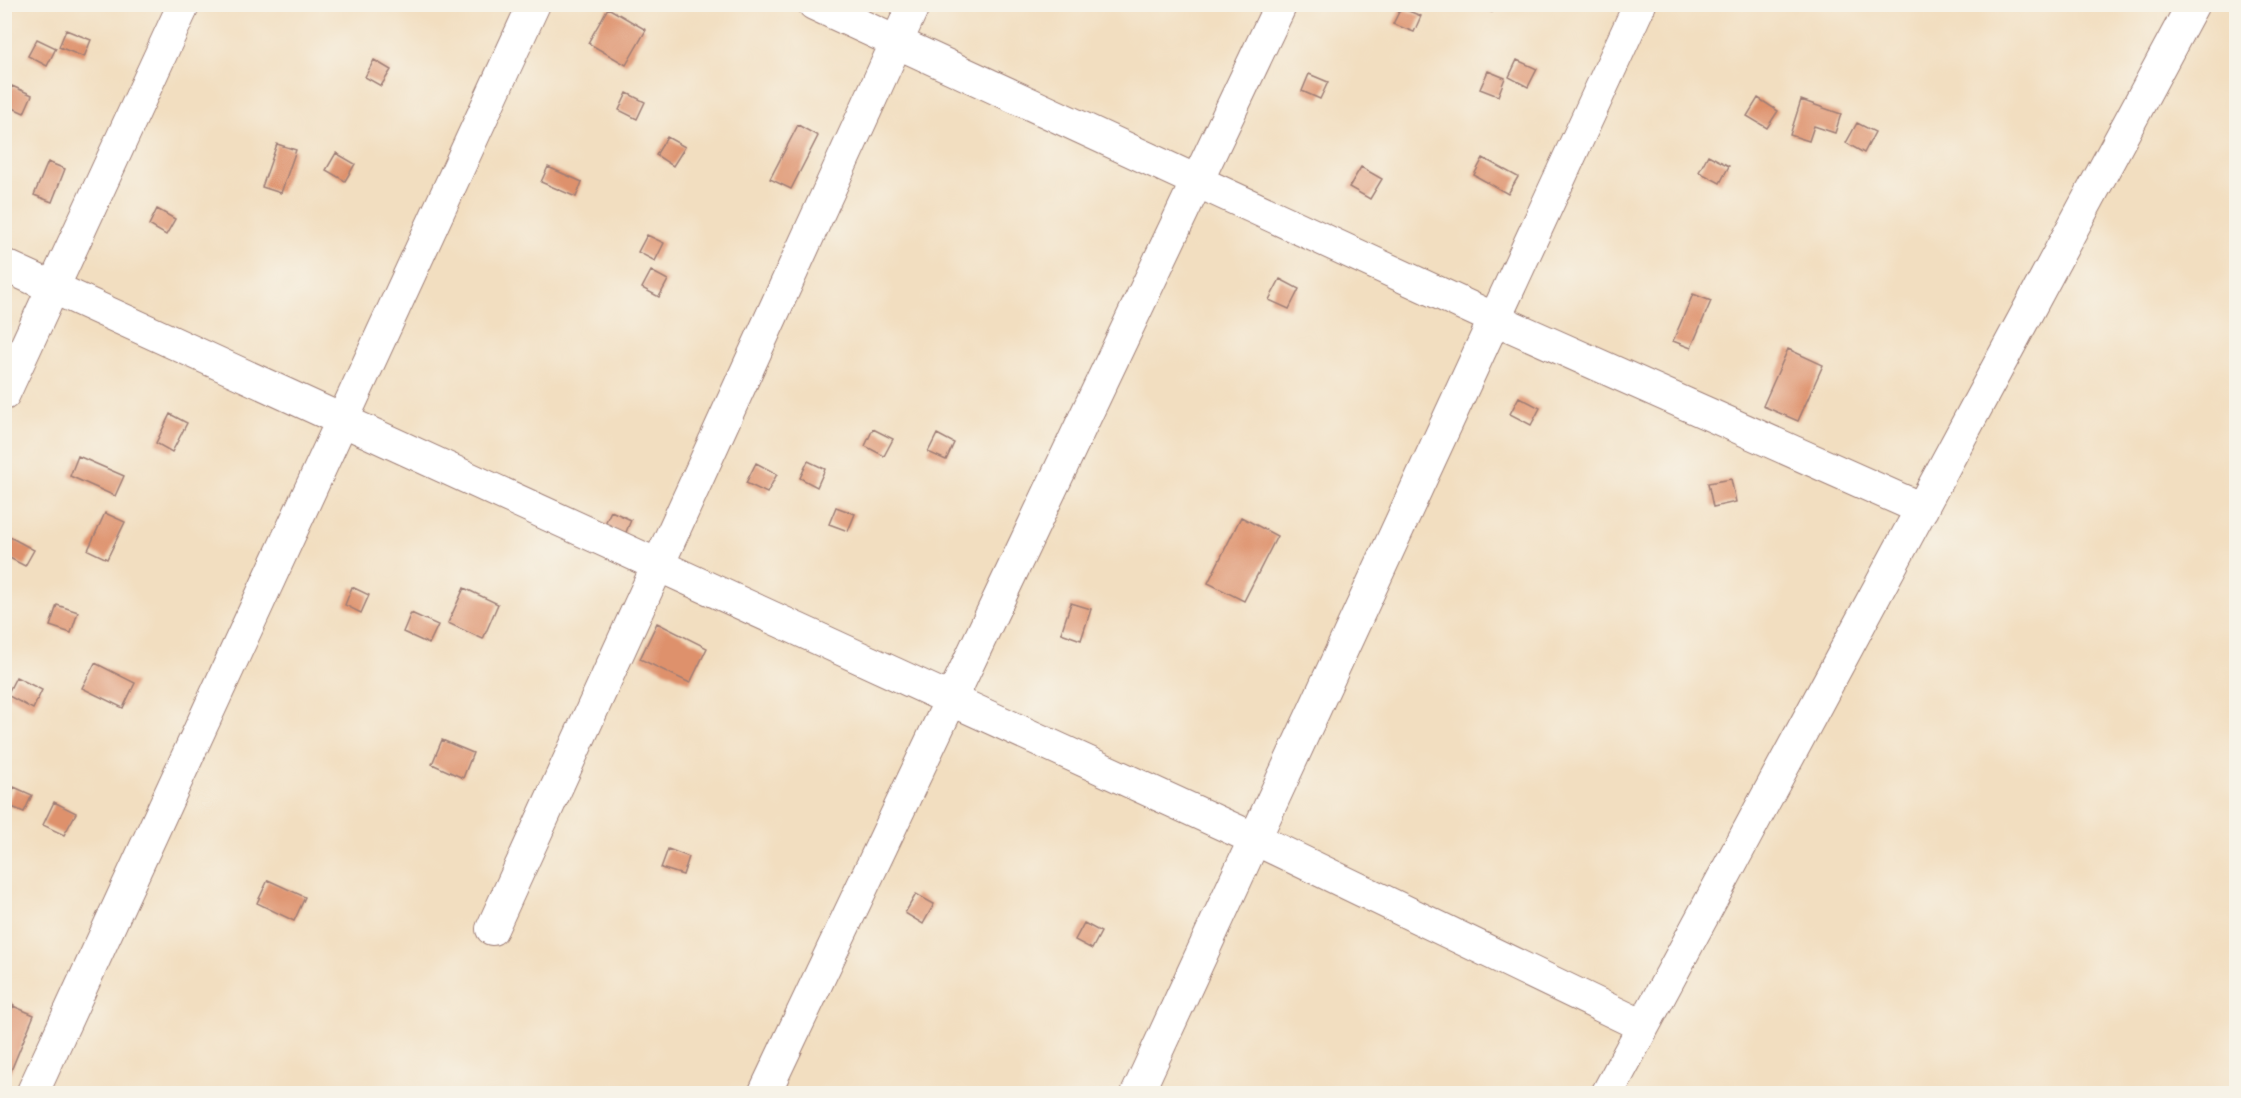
<svg xmlns="http://www.w3.org/2000/svg" width="2241" height="1098" viewBox="0 0 2241 1098" font-family="'Architects Daughter',sans-serif">
<style>
.building{fill:#de916c}
.lines{fill:none;stroke-linecap:round;stroke-linejoin:round}
.street-casing{stroke:#9e7e76;stroke-width:34}
.street{stroke:#fff;stroke-width:32}
</style>
<rect width="100%" height="100%" fill="#f7f3e8"/>
<filter id="ink" filterUnits="userSpaceOnUse"><feTurbulence type="fractalNoise" baseFrequency=".0167" numOctaves="2"/><feDisplacementMap in="SourceGraphic" scale="12" xChannelSelector="R" yChannelSelector="G"/><feConvolveMatrix kernelMatrix="1 2 1 2 8 2 1 2 1" color-interpolation-filters="sRGB"/></filter>
<filter id="wash" filterUnits="userSpaceOnUse"><feTurbulence type="fractalNoise" baseFrequency=".008" numOctaves="4" result="noise"/><feDisplacementMap in="SourceGraphic" scale="24" xChannelSelector="R" yChannelSelector="G"/><feGaussianBlur stdDeviation="1.35" result="paint"/><feColorMatrix in="noise" values="0 0 0 0 0 0 0 0 0 0 0 0 0 0 0 0 0 1.4 0 .05"/><feComposite in="paint" operator="in"/></filter>
<g filter="url(#wash)">
<rect width="100%" height="100%" fill="#f2dec0"/>
<g id="blocks">
<path class="building" d="M1471,4H1494L1492,12Z
M608,8L646,30L626,65L588,43Z
M1401,8L1421,16L1414,32L1393,24Z
M66,30L91,40L84,57L59,47Z
M37,39L56,48L47,66L28,56Z
M374,60L391,70L381,86L365,77Z
M1517,60L1537,69L1528,87L1509,77Z
M1488,71L1505,78L1498,96L1480,89Z
M1309,74L1328,82L1320,99L1302,91Z
M12,86L32,95L24,113L4,104Z
M627,93L645,102L637,119L619,110Z
M1758,98L1778,111L1767,128L1747,116Z
M1801,100L1841,114L1835,133L1814,126L1809,141L1790,135Z
M1857,123L1875,132L1864,153L1846,143Z
M798,125L818,136L791,189L770,179Z
M667,137L685,147L673,166L656,155Z
M277,144L296,150L281,193L262,187Z
M336,153L355,164L345,181L326,170Z
M1708,155L1729,166L1720,183L1699,172Z
M1483,158L1518,177L1508,194L1474,175Z
M48,162L65,169L52,202L34,195Z
M548,167L582,182L576,197L541,182Z
M1361,167L1382,179L1370,199L1349,187Z
M157,209L175,219L166,235L149,225Z
M647,235L664,243L655,261L638,252Z
M651,271L668,280L659,297L642,288Z
M1280,279L1299,289L1289,309L1269,300Z
M1693,294L1711,301L1691,348L1673,341Z
M1788,349L1823,365L1798,421L1763,406Z
M1519,397L1540,408L1531,425L1510,414Z
M170,414L187,423L172,452L156,443Z
M873,429L893,439L884,456L865,446Z
M937,434L954,443L946,460L928,452Z
M78,456L124,476L115,496L70,476Z
M808,461L825,469L817,487L800,478Z
M756,463L777,474L767,493L746,483Z
M1731,479L1736,502L1713,507L1708,483Z
M836,507L855,514L848,531L829,524Z
M611,511L631,520L622,542L601,532Z
M105,513L125,522L107,559L88,550Z
M1241,517L1277,536L1244,601L1208,583Z
M8,536L34,550L25,566L4,555V543Z
M352,587L369,595L361,613L345,605Z
M464,588L498,604L483,639L448,623Z
M1071,603L1091,609L1081,640L1061,633Z
M57,605L78,612L71,633L50,626Z
M411,613L438,625L429,644L403,632Z
M657,623L707,648L690,683L640,659Z
M95,663L135,683L123,708L82,688Z
M16,677L42,690L33,709L7,695Z
M442,740L473,753L463,778L432,764Z
M14,787L32,795L24,812L7,805Z
M54,802L76,813L64,835L43,825Z
M668,849L689,857L683,875L661,868Z
M268,880L305,897L294,921L257,903Z
M916,894L934,904L923,924L905,913Z
M1084,923L1101,932L1092,949L1075,940Z
M4,999L14,1005L4,1019Z
M13,1006L34,1015L10,1073L4,1071V1028Z"/>
</g>
</g>
<g filter="url(#ink)">
<use href="#blocks" fill-opacity="0" stroke="#9e7e76" stroke-width="1.5"/>
<g class="lines">
<defs>
<path id="street" d="M814,4L1495,319L1922,509
M4,265L1255,839L1643,1026
M4,394L184,4
M492,929L914,4
M32,1094L534,4
M764,1094L1281,4
M1137,1094L1640,4
M1607,1094L2193,4"/>
</defs>
<use href="#street" class="street-casing"/>
<use href="#street" class="street"/>
</g>
</g>
<rect width="2241" height="1098" fill="none" stroke="#f7f3e8" stroke-width="24"/>
</svg>
